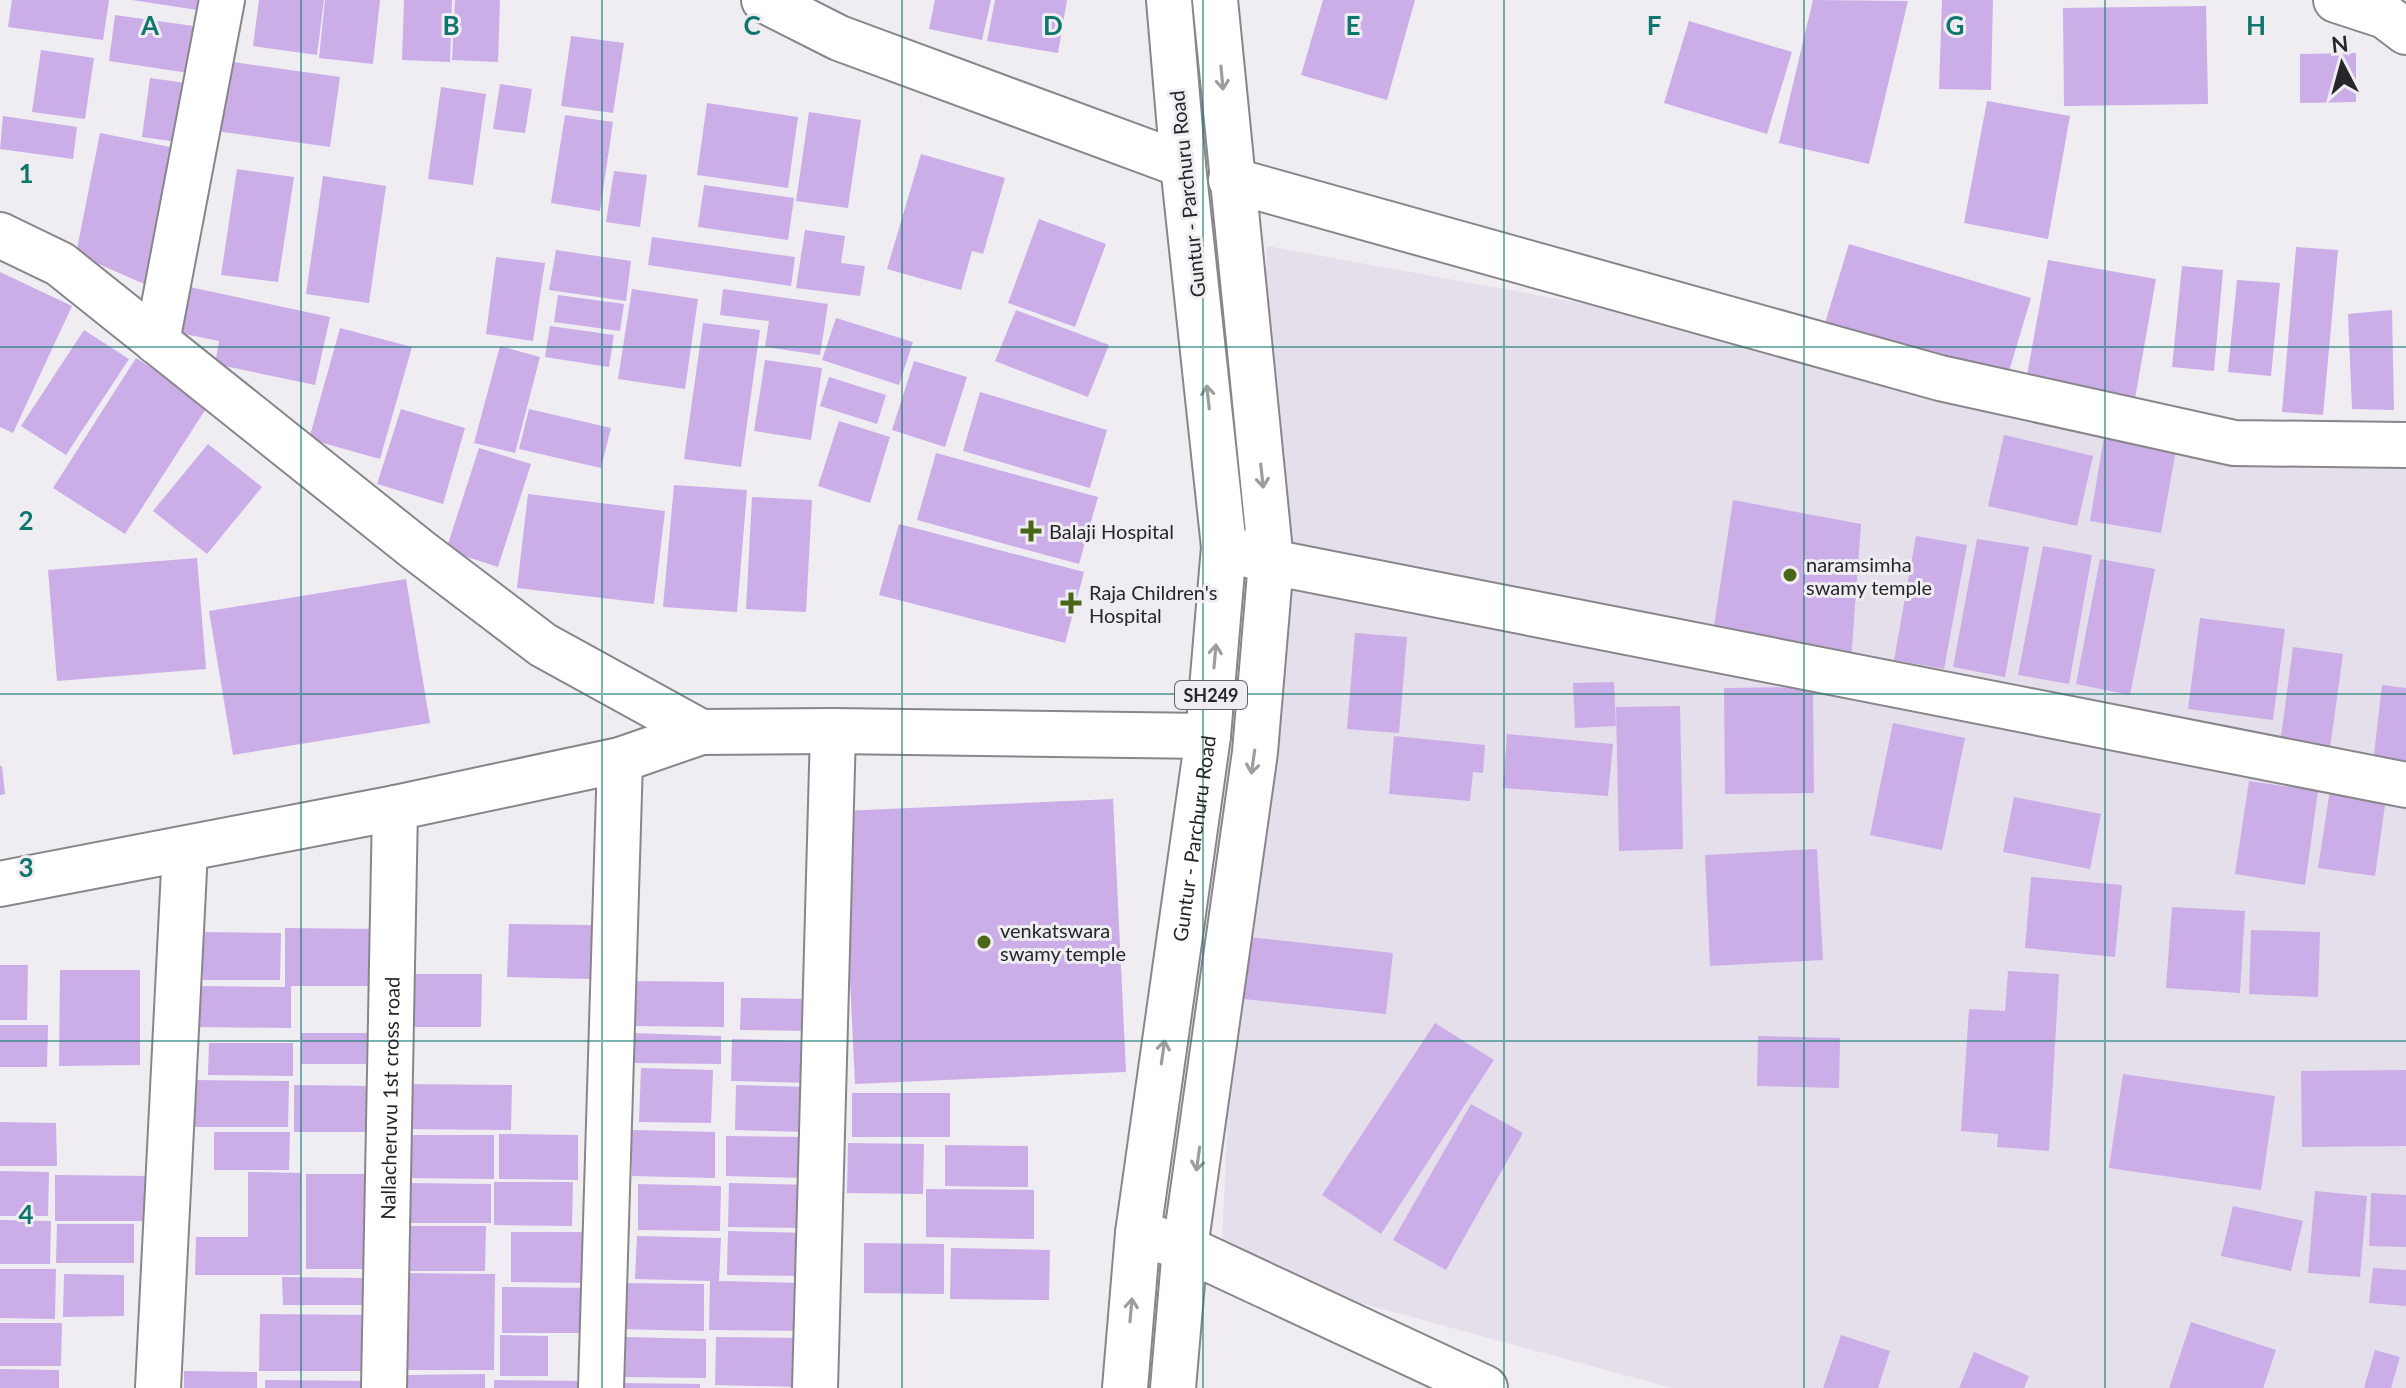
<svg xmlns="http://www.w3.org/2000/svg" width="2406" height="1388" viewBox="0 0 2406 1388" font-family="Lato,sans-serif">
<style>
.built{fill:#e5dfeb}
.building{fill:#cbade8}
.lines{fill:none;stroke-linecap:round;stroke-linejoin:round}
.minor-casing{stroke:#88868b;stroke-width:48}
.secondary-casing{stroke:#88868b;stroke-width:48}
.primary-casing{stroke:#88868b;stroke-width:48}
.minor{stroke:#fff;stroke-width:44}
.secondary{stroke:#fff;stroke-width:44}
.primary{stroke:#fff;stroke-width:44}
.oneway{stroke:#9e9d9e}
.grid{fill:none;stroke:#0f766e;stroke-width:2;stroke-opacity:0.55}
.poi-dot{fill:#4a6618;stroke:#efedf2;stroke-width:3}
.labels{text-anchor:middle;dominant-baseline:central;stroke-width:6;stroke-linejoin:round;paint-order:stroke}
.shield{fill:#efedf2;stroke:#636265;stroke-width:2}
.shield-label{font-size:18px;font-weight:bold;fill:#272628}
.street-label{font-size:20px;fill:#272628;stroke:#efedf2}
.poi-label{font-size:20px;fill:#272628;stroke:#efedf2;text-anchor:start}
.grid-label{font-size:26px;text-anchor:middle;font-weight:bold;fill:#0f766e;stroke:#efedf2;stroke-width:6;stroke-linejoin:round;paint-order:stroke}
</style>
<rect width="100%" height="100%" fill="#efedf2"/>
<path class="built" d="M1267,246L2406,453V1388H1672L1221,1265Z"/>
<path class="building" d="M12,0H109L103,40L8,27Z
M132,0H205L204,11Z
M259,0H324L317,55L253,46Z
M325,0H380L373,64L319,58Z
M404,0H452L450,62L402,60Z
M455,0H500L498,62L452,60Z
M935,0H991L982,40L929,29Z
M995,0H1067L1058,53L987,41Z
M1323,0H1415L1387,100L1301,75Z
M1813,0L1908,1L1869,164L1779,143Z
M1942,0H1993L1991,90L1939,89Z
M2206,6L2208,104L2064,106L2063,8Z
M115,15L208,28L202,75L109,61Z
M1689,21L1792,52L1767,134L1664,103Z
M571,36L624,43L613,113L561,106Z
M41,50L94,58L85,119L32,112Z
M2356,53V102L2300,103V54Z
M226,61L340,77L330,147L216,131Z
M150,78L193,84L185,143L142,137Z
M500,84L532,89L525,133L493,129Z
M441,87L486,94L473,185L428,179Z
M1987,101L2070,116L2048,239L1964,223Z
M707,103L798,117L788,188L697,175Z
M809,112L861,120L848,208L796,201Z
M565,115L613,122L600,211L551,203Z
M3,116L77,127L73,159L0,149Z
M100,133L175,148L151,287L76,254Z
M921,154L1005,178L983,254L972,251L961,290L887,269Z
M237,169L294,177L278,282L221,275Z
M614,171L647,175L640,227L606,222Z
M323,176L386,186L369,303L306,294Z
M704,185L794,198L788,240L698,227Z
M1039,219L1106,244L1075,327L1008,303Z
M805,230L845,236L841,263L865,266L860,296L796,288Z
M652,237L795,257L791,286L648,265Z
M1849,244L2031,298L2007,378L1825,323Z
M2296,247L2338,250L2323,415L2282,412Z
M556,250L631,261L626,301L549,290Z
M496,257L545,263L533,341L486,334Z
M2048,260L2156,279L2133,410L2024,391Z
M2182,266L2223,270L2214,371L2172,367Z
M0,272L72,306L13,433L0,427Z
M2237,280L2280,283L2271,376L2228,372Z
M190,287L330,317L315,385L215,364L219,341L180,333Z
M632,289L698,299L685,389L618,379Z
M723,289L828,304L820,355L765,347L769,321L720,315Z
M558,295L624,304L620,331L554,322Z
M1016,310L1109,345L1088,397L995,361Z
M2392,310L2394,410L2352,409L2348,314Z
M836,318L913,342L899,385L822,360Z
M703,323L760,330L741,467L684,459Z
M550,326L614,335L609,367L545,357Z
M340,328L412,347L380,459L309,439Z
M84,330L129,359L66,455L21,426Z
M500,346L540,357L515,453L474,443Z
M136,358L209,404L125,534L53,488Z
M765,360L822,368L811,440L754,431Z
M914,361L967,377L945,447L892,430Z
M829,377L886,395L877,424L820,406Z
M980,392L1107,430L1090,488L963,451Z
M401,409L465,428L443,504L377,484Z
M529,409L611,428L601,468L519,449Z
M839,421L890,437L870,503L818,486Z
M2004,435L2093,456L2077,526L1988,506Z
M2104,437L2176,450L2161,533L2090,521Z
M208,444L262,487L207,554L153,511Z
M479,448L531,464L498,567L446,550Z
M936,453L1098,497L1079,564L917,520Z
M674,485L747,490L737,612L663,607Z
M528,494L665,511L654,604L517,588Z
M752,497L812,500L806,612L746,609Z
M1733,500L1861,524L1851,661L1714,626Z
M899,524L1084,572L1065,643L879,595Z
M1916,536L1967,545L1944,669L1894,660Z
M1977,539L2029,547L2005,677L1953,667Z
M2043,546L2092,555L2069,684L2018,675Z
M197,558L206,669L57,681L48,570Z
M2100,559L2155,569L2130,695L2076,684Z
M406,579L430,723L233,755L209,611Z
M2200,618L2285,629L2273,720L2188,709Z
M1355,633L1407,637L1399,733L1347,729Z
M2293,647L2343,654L2328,763L2280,744Z
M1614,682L1616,726L1575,728L1573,683Z
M2382,685L2406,688V776L2372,772Z
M1813,687L1814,793L1725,794L1724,688Z
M1680,706L1683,849L1619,851L1616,707Z
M1893,723L1965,738L1942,850L1870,835Z
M1507,734L1613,744L1608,796L1503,788Z
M1394,736L1485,745L1483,773L1473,772L1470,801L1389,794Z
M0,766H2L5,794L0,795Z
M2249,781L2318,791L2305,885L2235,874Z
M2330,790L2386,798L2375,876L2318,868Z
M2014,797L2101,814L2090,869L2003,852Z
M1113,799L1126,1072L855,1084L842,811Z
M1817,849L1823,960L1710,966L1705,855Z
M2031,877L2122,885L2115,957L2025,948Z
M2172,907L2245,911L2240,993L2166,988Z
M509,924L591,925V979L507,977Z
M285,928L383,929L382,986H291V1028L197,1027V986L285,987Z
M2251,930L2320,932L2318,997L2249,994Z
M203,932L281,933L280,980H203Z
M1240,936L1393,953L1386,1014L1234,998Z
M0,965H28L27,1020H0Z
M60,970H140V1065L59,1066Z
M2008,971L2059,974L2049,1151L1997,1147L1998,1134L1961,1131L1969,1009L2005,1011Z
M397,974H482L481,1027H396Z
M634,981L724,982V1027L633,1026Z
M741,998L814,999V1031L740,1030Z
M1435,1023L1494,1060L1381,1234L1322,1195Z
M0,1025H48L47,1067H0Z
M301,1033H367L366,1064H301Z
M632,1033L721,1036V1064L631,1063Z
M1758,1036L1840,1038L1839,1088L1757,1086Z
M732,1039L812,1041L811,1083L731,1081Z
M209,1043H293V1076L208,1075Z
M641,1068L713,1070L711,1123L639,1122Z
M2406,1070V1146L2302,1147L2301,1071Z
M2123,1074L2275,1096L2261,1190L2109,1168Z
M194,1080L289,1081L288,1127H194Z
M400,1084L512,1085L511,1130L399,1129Z
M294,1085L372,1086V1132H294Z
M736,1085L808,1087L807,1132L735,1130Z
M852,1093H950V1137H852Z
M1471,1104L1523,1133L1446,1270L1393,1240Z
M0,1122L56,1123L57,1166H0Z
M632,1130L715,1132V1178L632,1176Z
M214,1132H290L289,1170H214Z
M499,1134L578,1135V1180L499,1179Z
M403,1135H494V1179L403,1178Z
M726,1136L808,1137L807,1178L726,1176Z
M848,1143L924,1144L923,1194L847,1193Z
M945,1145L1028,1146V1187L945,1186Z
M0,1171L49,1172L48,1216H0Z
M248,1172L301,1173L300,1275H195L196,1237H248Z
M306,1174H371L370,1269H306Z
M55,1175L149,1176L148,1221H55Z
M494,1182H573L572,1226L494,1225Z
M408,1183L491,1184V1223H407Z
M729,1183L812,1185L811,1228L728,1227Z
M638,1184L721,1186L720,1231L638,1230Z
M926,1189L1034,1190V1239L926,1237Z
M2315,1191L2367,1196L2360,1277L2308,1273Z
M2371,1193L2406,1195V1247L2369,1246Z
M2233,1206L2303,1221L2291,1271L2221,1256Z
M0,1220L51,1221L50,1264H0Z
M57,1224H134V1263H56Z
M402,1226H486L485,1271H401Z
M728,1231L806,1233L805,1276L727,1275Z
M511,1232H593V1283L511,1282Z
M637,1236L721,1238L719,1281L801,1283L800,1331L709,1330L710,1281L635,1279Z
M864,1243L944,1244V1294L864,1293Z
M951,1248L1050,1250L1049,1300L950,1299Z
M2373,1268L2406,1270V1306L2369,1303Z
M0,1269H56L55,1319L0,1318Z
M392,1273L495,1274L494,1370H392Z
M64,1274L124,1275V1316L63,1317Z
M282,1277L366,1278V1305H283Z
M617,1283L704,1284V1331L616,1329Z
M502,1287L594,1288L593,1333H502Z
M260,1314L369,1315V1371H259Z
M2191,1322L2276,1350L2263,1388H2169Z
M0,1323H62L61,1366H0Z
M500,1335L548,1336V1376H500Z
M1841,1335L1890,1351L1878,1388H1823Z
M626,1337L706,1339V1378L625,1377Z
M716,1337L802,1338L801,1387L715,1385Z
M2375,1350L2400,1357L2391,1388H2364Z
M1974,1352L2029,1376L2024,1388H1959Z
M0,1369L59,1370V1388H0Z
M184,1371L257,1372V1388H184Z
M485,1374V1388H407V1375Z
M265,1380L373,1381V1388H265Z
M494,1380L589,1381L588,1388H494Z
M621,1383L700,1384V1388H621Z"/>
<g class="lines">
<defs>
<g id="minor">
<path d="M764,0L839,38L1183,165"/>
<path d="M2336,0L2385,16L2406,32"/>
<path d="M1231,180L1940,378L2234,443L2406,445"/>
<path d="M0,235L60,264L418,550L543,645L701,732"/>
<path d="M157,342L222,0"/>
<path d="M1224,547L1271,562L2406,785"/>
<path d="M1138,1233L1185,1248L1485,1388"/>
<path d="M158,1388L185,850"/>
<path id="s1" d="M384,1388L395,808"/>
<path d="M601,1388L620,760"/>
<path d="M815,1388L833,731"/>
</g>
<path id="secondary" d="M0,884L395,808L620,760L701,732L833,731L1208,736"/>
<g id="primary">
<path id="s2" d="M1125,1388L1138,1233L1208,736L1224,547L1183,165L1169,0"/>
<path d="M1173,1388L1185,1248L1255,752L1271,562L1215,0"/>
</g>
</defs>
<use href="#minor" class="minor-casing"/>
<use href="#secondary" class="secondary-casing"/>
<use href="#primary" class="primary-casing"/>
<use href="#minor" class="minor"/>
<use href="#secondary" class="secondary"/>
<use href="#primary" class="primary"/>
</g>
<defs><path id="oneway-shaft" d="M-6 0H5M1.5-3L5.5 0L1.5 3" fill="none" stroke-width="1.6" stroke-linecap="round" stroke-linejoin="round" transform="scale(2)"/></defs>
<g class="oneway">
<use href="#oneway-shaft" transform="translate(1222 78) rotate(85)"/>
<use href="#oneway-shaft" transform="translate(1208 397) rotate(-96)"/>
<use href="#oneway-shaft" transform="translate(1262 476) rotate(84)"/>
<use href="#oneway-shaft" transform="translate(1215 656) rotate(-85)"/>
<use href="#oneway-shaft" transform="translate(1253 762) rotate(98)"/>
<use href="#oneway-shaft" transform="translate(1163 1052) rotate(-82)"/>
<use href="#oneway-shaft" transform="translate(1198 1159) rotate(98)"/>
<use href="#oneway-shaft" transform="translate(1131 1310) rotate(-85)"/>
</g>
<path class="grid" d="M301,0V1388M602,0V1388M902,0V1388M1203,0V1388M1504,0V1388M1804,0V1388M2105,0V1388M0,347H2406M0,694H2406M0,1041H2406"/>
<g class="poi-dot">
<path d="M1027 519h8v8h8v8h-8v8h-8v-8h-8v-8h8z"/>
<circle cx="1790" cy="575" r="8"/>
<path d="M1067 591h8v8h8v8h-8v8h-8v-8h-8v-8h8z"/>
<circle cx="984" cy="942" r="8"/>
</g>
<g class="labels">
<rect class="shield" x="1175" y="681" width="72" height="28" rx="6"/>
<g class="shield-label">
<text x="1211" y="695">SH249</text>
</g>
<g class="street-label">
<text transform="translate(1187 194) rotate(-96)">Guntur - Parchuru Road</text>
<text stroke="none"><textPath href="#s2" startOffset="554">Guntur - Parchuru Road</textPath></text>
<text stroke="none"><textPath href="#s1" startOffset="290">Nallacheruvu 1st cross road</textPath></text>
</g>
<g class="poi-label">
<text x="1049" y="531">Balaji Hospital</text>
<text x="1806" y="564">naramsimha<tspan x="1806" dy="23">swamy temple</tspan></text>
<text x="1089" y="592">Raja Children's<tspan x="1089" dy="23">Hospital</tspan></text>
<text x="1000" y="930">venkatswara<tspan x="1000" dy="23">swamy temple</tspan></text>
</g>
</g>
<g class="grid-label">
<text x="150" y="35">A</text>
<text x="451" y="35">B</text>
<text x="752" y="35">C</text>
<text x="1053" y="35">D</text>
<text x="1353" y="35">E</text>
<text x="1654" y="35">F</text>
<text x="1955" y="35">G</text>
<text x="2256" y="35">H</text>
<text x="26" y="183">1</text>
<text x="26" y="530">2</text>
<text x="26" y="877">3</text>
<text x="26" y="1224">4</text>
</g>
<g transform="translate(2342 64) rotate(354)" stroke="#efedf2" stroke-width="6" paint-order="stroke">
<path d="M0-6L14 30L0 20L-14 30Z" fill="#272628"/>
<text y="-12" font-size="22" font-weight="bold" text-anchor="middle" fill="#272628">N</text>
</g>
</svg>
